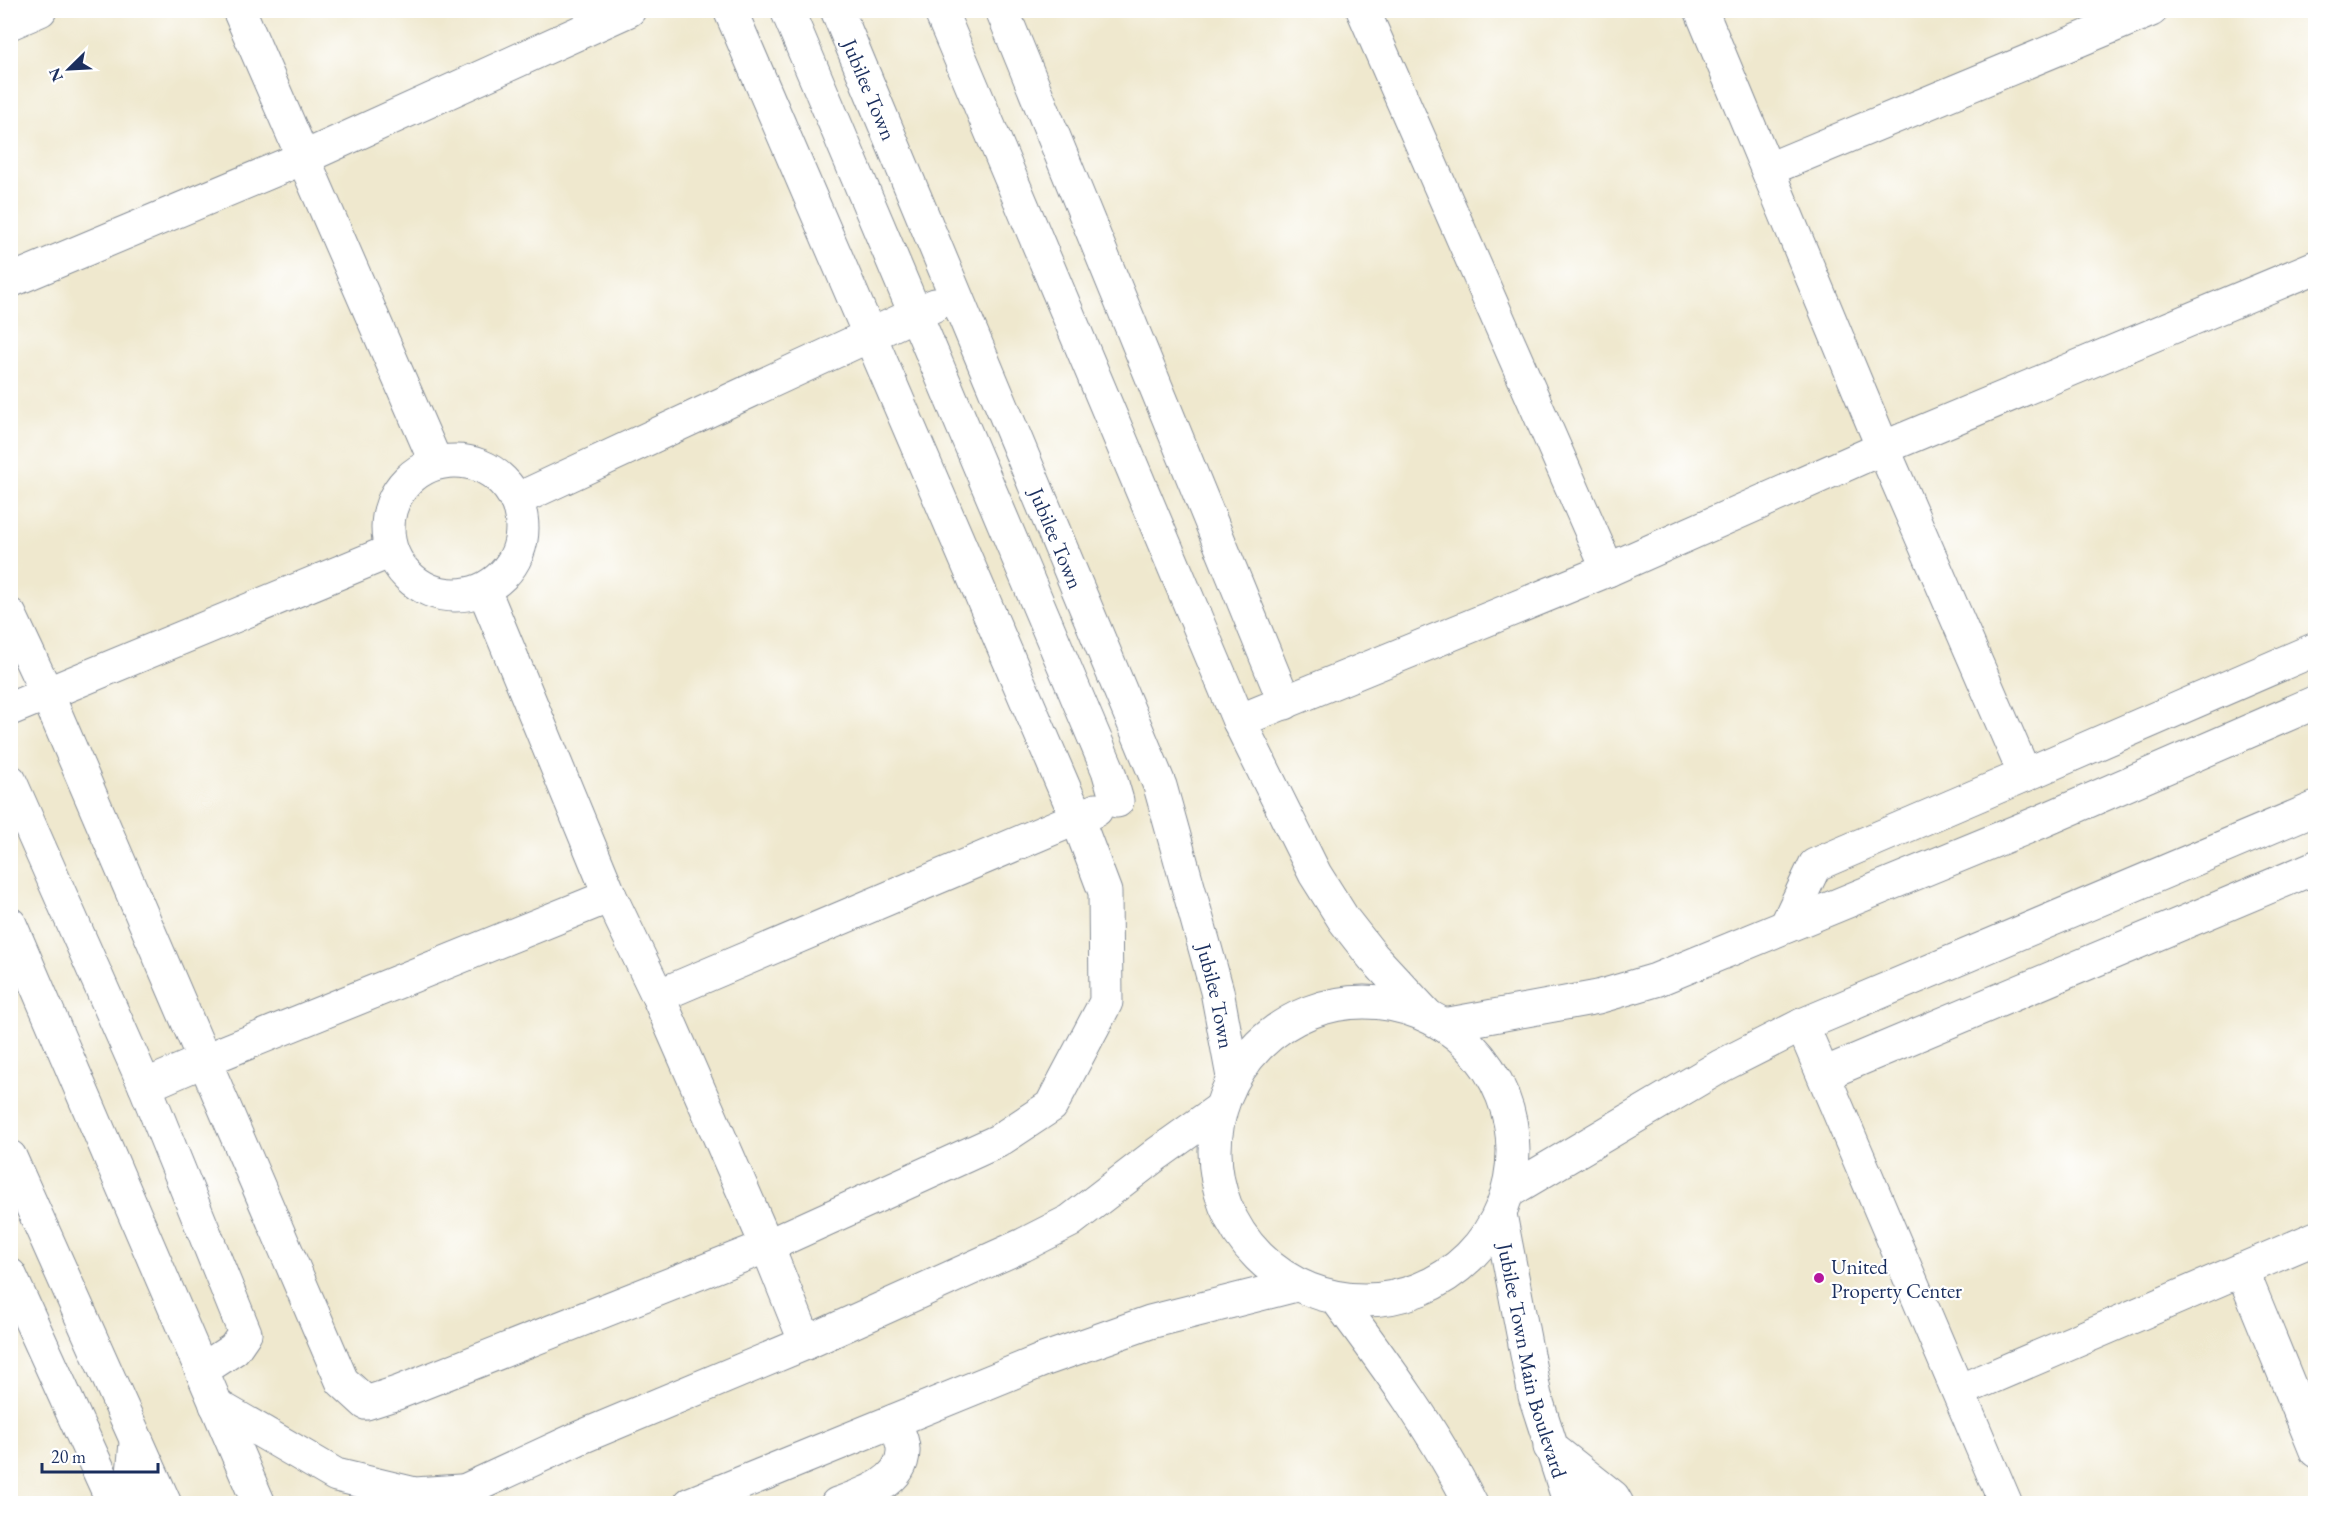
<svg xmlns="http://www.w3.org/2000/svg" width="2326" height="1514" viewBox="0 0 2326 1514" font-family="'EB Garamond',serif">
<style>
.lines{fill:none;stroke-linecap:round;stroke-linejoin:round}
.minor-casing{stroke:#858c96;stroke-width:35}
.major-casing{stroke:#858c96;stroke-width:35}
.minor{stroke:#fff;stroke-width:33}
.major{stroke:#fff;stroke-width:33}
.poi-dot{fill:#b5179e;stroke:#fff;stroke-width:2}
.labels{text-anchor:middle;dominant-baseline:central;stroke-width:4.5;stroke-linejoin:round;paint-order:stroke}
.street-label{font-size:21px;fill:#1b2f5e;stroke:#fff}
.poi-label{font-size:21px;fill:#1b2f5e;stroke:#fff;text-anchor:start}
</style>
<rect width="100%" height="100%" fill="#fff"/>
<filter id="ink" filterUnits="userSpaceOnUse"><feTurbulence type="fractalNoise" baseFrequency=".0167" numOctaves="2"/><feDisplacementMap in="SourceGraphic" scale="12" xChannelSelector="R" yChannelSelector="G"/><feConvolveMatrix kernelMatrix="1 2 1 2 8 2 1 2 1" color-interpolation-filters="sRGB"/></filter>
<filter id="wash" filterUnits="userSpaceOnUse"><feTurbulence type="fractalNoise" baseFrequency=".008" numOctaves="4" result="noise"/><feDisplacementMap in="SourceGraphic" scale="24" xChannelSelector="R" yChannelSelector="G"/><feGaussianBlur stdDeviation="1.35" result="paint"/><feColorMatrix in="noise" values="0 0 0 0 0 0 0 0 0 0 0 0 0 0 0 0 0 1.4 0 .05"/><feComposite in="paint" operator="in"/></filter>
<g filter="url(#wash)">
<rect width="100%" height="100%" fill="#efe8ce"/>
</g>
<g filter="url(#ink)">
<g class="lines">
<defs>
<g id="minor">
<path d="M239,10L436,463"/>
<path d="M787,10L1108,770L1117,801"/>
<path id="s1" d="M837,10L1160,786L1217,991L1233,1077"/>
<path d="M940,10L1239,721L1315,874L1344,920L1373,957L1427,1015"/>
<path d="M1002,10L1285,703"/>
<path d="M1363,10L1608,570"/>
<path d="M1701,10L1883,448L2025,775L1815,865L1786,926"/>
<path d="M10,23L40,10"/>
<path d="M1769,169L2151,10"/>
<path d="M10,281L303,158L629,10"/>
<circle cx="455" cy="528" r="67"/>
<path d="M516,500L935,305"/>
<path d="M484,590L610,896L658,996L767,1246L806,1343"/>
<path d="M10,615L47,694L342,1381L366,1403L397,1393L767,1246L998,1141L1051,1106L1106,1002L1105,892L1077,818L730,10"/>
<path d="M10,709L391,551"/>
<path d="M1239,721L1608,570L1883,448L2316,267"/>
<path d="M2025,775L2316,649"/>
<path d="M10,781L145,1086L245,1333L234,1349L202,1370"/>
<path d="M658,996L1096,810"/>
<path d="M1802,1025L2006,1504"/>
<path d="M1824,1074L2316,867"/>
<path d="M145,1086L205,1060L610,896"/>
<path d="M2242,1270L2316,1451"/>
<path d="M10,1275L114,1504"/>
<path d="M1959,1391L2316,1238"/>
<path d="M1550,1447L1613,1497L1617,1504"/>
<path d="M837,1504C862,1495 902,1483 903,1452C904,1442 897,1430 894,1421"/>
</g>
<g id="major">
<path d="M10,924L259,1504"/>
<circle cx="1364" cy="1151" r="149"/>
<path d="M1444,1025L1598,997L1656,980L2040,822L2316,702"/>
<path d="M10,1157L165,1504"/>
<path d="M1508,1192L1721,1066L1802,1025L2316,808"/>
<path id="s2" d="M1500,1214L1535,1396L1570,1504"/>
<path d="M1337,1299C1386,1365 1434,1430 1471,1504"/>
<path d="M216,1405L336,1475L415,1494L460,1491"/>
<path d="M130,1504L136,1443"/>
<path d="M436,1504L579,1438L806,1343L1023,1245L1070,1221L1157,1154L1220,1109"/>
<path d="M690,1504L1043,1360L1150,1322L1296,1285"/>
</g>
</defs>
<use href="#minor" class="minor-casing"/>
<use href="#major" class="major-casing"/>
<use href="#minor" class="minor"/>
<use href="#major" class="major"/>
</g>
</g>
<circle class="poi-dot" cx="1819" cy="1278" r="6"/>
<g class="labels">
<g class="street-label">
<text stroke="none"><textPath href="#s1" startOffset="86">Jubilee Town</textPath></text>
<text stroke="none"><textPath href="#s1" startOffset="572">Jubilee Town</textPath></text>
<text stroke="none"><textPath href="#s1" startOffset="1058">Jubilee Town</textPath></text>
<text stroke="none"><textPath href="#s2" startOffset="150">Jubilee Town Main Boulevard</textPath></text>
</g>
<g class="poi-label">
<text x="1831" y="1266">United<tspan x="1831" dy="24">Property Center</tspan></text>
</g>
</g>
<rect width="2326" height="1514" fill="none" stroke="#fff" stroke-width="36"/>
<g transform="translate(69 69) rotate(246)" stroke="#ffffff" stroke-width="4.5" paint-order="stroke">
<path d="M0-4.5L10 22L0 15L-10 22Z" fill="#1b2f5e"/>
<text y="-9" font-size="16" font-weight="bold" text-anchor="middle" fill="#1b2f5e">N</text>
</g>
<path d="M42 1463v9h116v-9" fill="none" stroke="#1b2f5e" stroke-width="3"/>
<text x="51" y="1463" font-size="18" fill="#1b2f5e" stroke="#ffffff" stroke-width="4.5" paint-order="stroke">20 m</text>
</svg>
